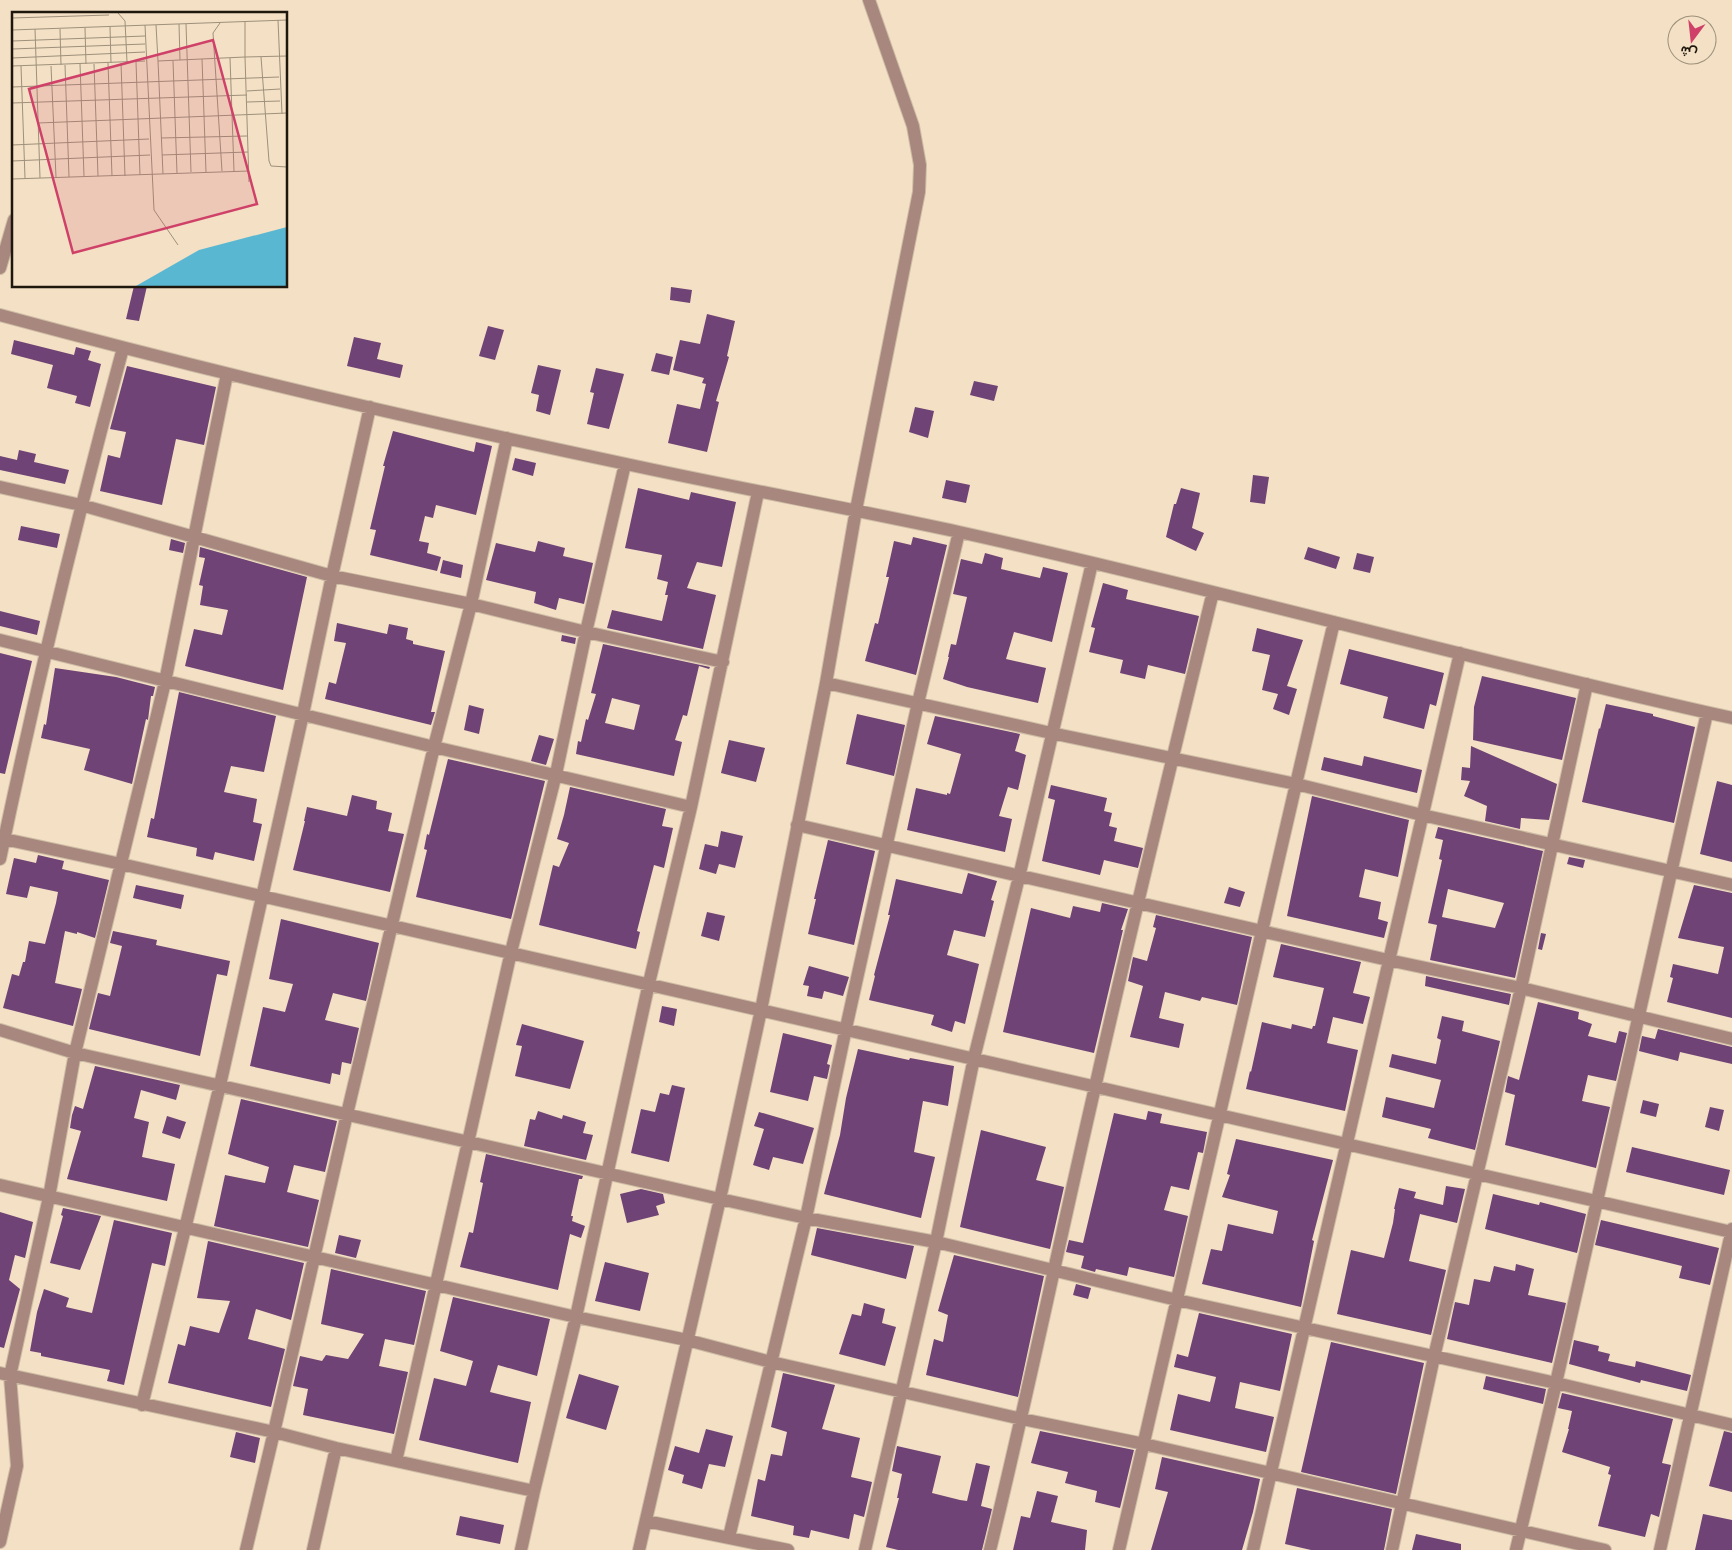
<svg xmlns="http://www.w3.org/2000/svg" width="1732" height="1550" viewBox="0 0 1732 1550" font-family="Roboto,Vazirmatn,sans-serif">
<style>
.building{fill:#6f4375;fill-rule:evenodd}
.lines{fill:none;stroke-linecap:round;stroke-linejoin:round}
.minor-casing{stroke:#cdbca4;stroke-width:14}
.minor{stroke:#a8877f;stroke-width:12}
.inset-road{fill:none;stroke:#9e907b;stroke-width:1}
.view{fill:#cf4168;fill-opacity:0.15;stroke:#cf4168;stroke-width:2.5}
.inset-edge{fill:none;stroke:#1e170d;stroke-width:2.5}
</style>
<rect width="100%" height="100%" fill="#f3e0c5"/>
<path class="building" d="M134,286H147L139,321L126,319Z
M671,287L692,290L690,303L670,300Z
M707,314L735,321L727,356L729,357L716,401L719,402L707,452L668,443L677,404L700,409L706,384L702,383L704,378L673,370L680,340L700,344Z
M488,326L504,330L495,360L479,356Z
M354,337L381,343L377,359L403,365L400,378L347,366Z
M14,340L74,355L76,347L91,351L88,360L101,364L90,407L75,403L77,396L47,388L53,365L11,354Z
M656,353L673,357L669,375L651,371Z
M538,365L561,370L550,415L536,411L539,395L531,393Z
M127,366L216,387L204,445L176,439L162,505L100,491L108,455L120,458L126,432L110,429Z
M596,368L624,374L609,429L587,424L594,393L590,392Z
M974,381L998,386L994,401L970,395Z
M915,407L934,411L928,438L909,432Z
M393,431L474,452L476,442L492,446L476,515L436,505L433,518L425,516L419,541L429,543L427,553L441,557L437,571L370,555L376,530L370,529L385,466H383Z
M19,450L36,454L34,462L69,470L65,484L0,470V456L17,460Z
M515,458L536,463L533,476L512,470Z
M1253,475L1269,477L1265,504L1250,502Z
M946,480L970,485L966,503L942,498Z
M638,488L689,500L691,492L736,502L722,567L697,562L687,588L716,595L703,649L607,628L612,610L662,621L668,595H665L668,582L657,579L662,555L625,548Z
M1181,488L1200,493L1192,528L1204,533L1196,551L1166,537L1174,504H1176Z
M21,526L60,534L57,548L18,540Z
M913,537L947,545L916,675L865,661L875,623L878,624L889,577H886L894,541L911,545Z
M171,539L185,543L183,553L169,550Z
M538,541L565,548L563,556L593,563L584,604L559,598L556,610L534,603L536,592L486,580L496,543L535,552Z
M200,547L307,577L283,690L185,666L194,629L222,635L228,610L200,605L203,586L199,585L205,558L199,557Z
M1308,547L1340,557L1336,569L1304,559Z
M985,553L1003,558L1001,569L1040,578L1043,567L1068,573L1052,642L1014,632L1006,659L1046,668L1038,703L967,687L943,679L949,657H948L951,644L956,645L967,597L953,594L961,559L982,564Z
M1357,553L1374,557L1370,573L1353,569Z
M443,560L463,565L461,578L440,573Z
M1103,583L1128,590L1126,599L1199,616L1185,674L1148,665L1145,679L1120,673L1123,660L1089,652L1095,628L1091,627Z
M0,611L40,621L37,635L0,626Z
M337,623L387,634L389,624L408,628L406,639L413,641V644L445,651L431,712H435L431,725L325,699L329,682L336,684L346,643L334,641Z
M1257,628L1303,640L1287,686L1297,689L1289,715L1273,709L1278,694L1262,690L1270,655L1252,651Z
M562,635L576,638L575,644L561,641Z
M603,644L710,667L709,669L699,666L687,716L683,715L675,740L682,742L674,776L576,754L578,741L581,742L586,719L588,720L596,694L591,693ZM612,698L640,705L634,730L605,723Z
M1349,649L1444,673L1436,706L1430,704L1424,729L1383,718L1388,697L1340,684Z
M0,653L32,661L5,774L0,773Z
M55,668L116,677L155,687L153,696H151L148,720L146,719L132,784L84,770L90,749L41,738L44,724L46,725Z
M1482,676L1576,698L1562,760L1473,740L1474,707Z
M179,692L276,716L264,772L231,766L224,792L257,799L253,822L262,824L254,861L215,852L213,860L196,856L197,848L147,837L151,818L154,819Z
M1606,704L1653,714V716L1695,727L1674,823L1582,802L1599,728L1600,729Z
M469,705L484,709L479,734L464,730Z
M857,714L905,725L894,776L846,764Z
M935,716L1020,734L1015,751L1026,755L1021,777L1018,790L1008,787L999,816L1012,819L1005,852L907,830L916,788L947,795V793L950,794L961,754L927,744Z
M539,735L554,739L546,765L531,761Z
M729,740L765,748L756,782L721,773Z
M1471,746L1557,784L1549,820L1521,818L1520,829L1485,821L1487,806L1464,796L1470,781L1461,780L1462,767L1470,768Z
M1364,756L1422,770L1417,793L1321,770L1324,757L1362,766Z
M448,759L545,781L511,919L416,897L427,850L424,849L427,834L429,835Z
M1717,781L1732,785V862L1700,854Z
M1051,785L1107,798L1104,811L1112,813L1109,826L1117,828L1114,841L1143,848L1138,868L1104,860L1100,875L1042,861L1055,800L1048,798Z
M570,787L666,809L662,826L673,828L664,868L654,865L637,931L640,932L636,949L539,925L553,865L559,867L569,843L557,839L564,815Z
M352,795L377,801L376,809L392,813L388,831L404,834L390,892L293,870L305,821H304L307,807L347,816Z
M1312,796L1409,820L1398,877L1365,869L1359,897L1381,902L1378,919L1388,922L1384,938L1287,916Z
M1438,827L1543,851L1515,978L1430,960L1437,925L1428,923L1442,860L1439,859L1443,840L1435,838ZM1448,889L1504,903L1495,928L1442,917Z
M721,831L743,836L735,868L719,864L716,874L699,869L705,844L718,847Z
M828,840L875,851L854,945L808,934L816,899H814Z
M38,855L64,861L62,869L109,880L95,938L77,932V934L65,931L55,983L82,989L73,1026L3,1008L12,974L19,976L23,962H25L29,941L45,944L56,903L58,892L30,886L27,898L6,894L14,858L36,863Z
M1569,857L1585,860L1583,868L1567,864Z
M968,873L997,881L991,900L994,901L985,937L954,930L947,955L979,964L965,1024L955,1021L952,1032L931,1025L934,1015L869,1000L875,976L874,975L890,915H888L896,879L962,894Z
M136,885L184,895L181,909L133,898Z
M1694,885L1732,893V1018L1667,1002L1673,978L1670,977L1673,964L1718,974L1724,947L1678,938Z
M1229,887L1245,892L1240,907L1224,903Z
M1102,903L1128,909L1121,930H1123L1094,1053L1003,1032L1031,908L1070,918L1073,906L1100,912Z
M707,912L725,916L719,941L701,936Z
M1156,915L1252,937L1237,1005L1202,997L1200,1001L1165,992L1159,1018L1184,1024L1179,1048L1130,1037L1143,986L1128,981L1133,957L1147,961L1156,928L1153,927Z
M281,919L379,943L366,1001L333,993L325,1020L359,1028L351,1064L342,1062L340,1075L332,1073L330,1084L250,1066L263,1007L285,1012L293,984L269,979Z
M113,931L157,940L156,945L230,961L227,976L217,974L200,1056L89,1029L98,993L110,996L122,946L110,943Z
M1541,933L1546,934L1542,950L1538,949Z
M1281,944L1361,962L1353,993L1370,997L1363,1024L1333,1017L1327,1043L1358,1050L1345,1111L1246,1089L1250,1071L1251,1072L1262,1022L1291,1029L1292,1024L1312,1029L1313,1026H1315L1324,988L1273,977Z
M809,966L849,977L843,996L824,991L822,999L807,996L809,986L803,985Z
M1426,976L1511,994L1509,1005L1425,986Z
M1538,1002L1579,1012L1578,1019L1592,1024L1588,1036L1616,1043L1619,1031L1627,1033L1616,1081L1588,1075L1582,1101L1610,1107L1596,1168L1505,1145L1515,1095L1505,1092L1508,1076L1519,1080Z
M662,1006L677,1009L674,1026L659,1022Z
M1442,1016L1464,1021L1462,1031L1500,1041L1475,1150L1428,1138L1431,1129L1382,1117L1386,1097L1434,1108L1441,1080L1389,1067L1392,1054L1436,1064L1441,1040L1437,1038Z
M522,1024L584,1041L570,1089L515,1076L522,1046L516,1045Z
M1658,1029L1732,1047V1064L1680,1052L1678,1061L1639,1051L1642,1036L1655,1039Z
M783,1033L832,1045L827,1064L830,1065L827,1079L814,1076L808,1101L770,1092Z
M858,1049L909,1060L910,1058L954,1066L948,1106L923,1101L914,1152L935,1157L921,1218L824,1194L840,1135L846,1098Z
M95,1066L180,1085L176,1100L141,1090L134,1118L149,1122L142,1157L175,1164L167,1201L67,1179L81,1131L70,1128L72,1115L75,1106L83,1109Z
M672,1085L685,1088L669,1162L631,1153L641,1109L655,1112L660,1093L669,1095Z
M241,1099L337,1121L325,1172L294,1165L287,1192L319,1200L308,1247L214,1226L225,1175L265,1183L269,1167L228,1154Z
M1643,1100L1659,1104L1656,1117L1640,1113Z
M1710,1107L1724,1110L1719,1131L1705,1127Z
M538,1111L562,1119L563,1115L586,1122L583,1133L593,1135L586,1160L524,1146L530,1119L535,1120Z
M1148,1111L1162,1114L1160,1123L1207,1132L1203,1153L1198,1152L1189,1190L1171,1186L1164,1210L1188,1216L1174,1277L1129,1267L1127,1276L1096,1269L1095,1272L1081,1268L1084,1256L1066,1252L1069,1240L1083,1243L1114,1113L1146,1120Z
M759,1112L814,1128L803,1164L773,1157L769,1170L753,1165L764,1129L754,1126Z
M167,1116L186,1122L180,1139L162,1133Z
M981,1130L1046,1147L1036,1180L1064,1187L1050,1249L960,1227Z
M1236,1139L1333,1160L1312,1240L1314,1241L1301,1307L1202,1284L1211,1249L1222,1251L1228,1224L1273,1234L1278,1211L1222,1197L1230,1175L1227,1174Z
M1632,1147L1730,1170L1724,1195L1626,1172Z
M486,1154L583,1176L582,1179H579L571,1216H573L572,1221L585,1226L581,1238L570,1234L558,1290L460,1267L469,1232L473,1233L483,1183L480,1182Z
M1446,1186L1465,1189L1457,1223L1420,1214L1409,1261L1446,1270L1431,1335L1337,1314L1351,1250L1384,1258L1393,1223L1395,1209H1394L1399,1188L1416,1192L1414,1198L1443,1205Z
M641,1189L663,1194L665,1203L656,1206L659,1215L627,1223L620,1194Z
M1493,1194L1539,1205L1540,1202L1586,1214L1577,1253L1485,1229Z
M63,1208L101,1216L80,1270L50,1263L63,1216L61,1215Z
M0,1212L33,1222L25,1258L15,1255L9,1280L20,1289L4,1348L0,1347Z
M114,1220L172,1233L165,1266L152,1263L124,1385L107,1381L110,1370L41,1356V1353L30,1351L37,1312L44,1289L69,1298L66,1307L92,1313Z
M1601,1220L1719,1248L1710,1285L1679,1278L1682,1266L1595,1245Z
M817,1228L914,1246L906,1279L811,1255Z
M339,1235L361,1240L356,1258L335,1253Z
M208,1241L304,1263L291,1320L256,1309L248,1339L285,1349L271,1407L168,1383L178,1344L185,1346L190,1326L219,1333L230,1301L197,1298Z
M954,1255L1044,1276L1018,1397L926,1375L934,1339L943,1342L948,1315L938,1311Z
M605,1262L649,1273L640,1311L595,1301Z
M1516,1264L1534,1269L1528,1295L1566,1303L1552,1363L1447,1339L1455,1302L1469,1305L1474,1279L1490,1282L1494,1266L1515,1271Z
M331,1269L426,1291L414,1345L385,1339L379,1366L408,1372L394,1434L303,1415L308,1389L293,1386L300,1356L322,1361L326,1355L348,1359L364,1334L321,1324Z
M1076,1284L1091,1288L1088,1299L1073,1295Z
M453,1297L550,1319L537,1376L498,1365L490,1392L531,1402L518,1463L419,1440L434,1378L466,1386L473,1361L440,1351Z
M864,1303L885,1309L882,1323L896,1327L885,1366L839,1354L852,1314L861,1316Z
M1199,1313L1292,1334L1280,1391L1240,1382L1235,1408L1274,1417L1266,1452L1170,1430L1178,1394L1210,1402L1216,1377L1174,1367L1177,1354L1188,1357Z
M1574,1340L1599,1346L1598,1351L1610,1354L1608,1361L1635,1367L1636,1361L1691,1375L1687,1391L1641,1380L1640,1383L1569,1364Z
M1331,1342L1424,1363L1396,1494L1301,1472Z
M783,1373L835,1385L822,1429L860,1438L851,1477L872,1482L864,1517L854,1514L849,1539L811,1530L809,1538L793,1535L794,1526L751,1516L758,1479L765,1481L771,1454L782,1456L787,1432L771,1427Z
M579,1374L619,1386L606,1430L566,1418Z
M1486,1376L1546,1389L1543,1404L1483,1389Z
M1562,1393L1673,1419L1662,1463L1671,1465L1661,1508L1659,1517L1651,1514L1645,1537L1598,1526L1611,1475L1608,1474L1610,1467L1562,1452L1569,1429H1568L1572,1411L1558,1408Z
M706,1429L733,1436L725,1467L709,1464L702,1489L682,1483L684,1475L668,1470L675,1446L699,1453Z
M1040,1431L1134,1450L1120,1508L1095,1502L1097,1491L1065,1483L1068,1472L1031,1463Z
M1724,1431L1732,1433V1492L1709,1486Z
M236,1432L260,1438L255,1463L230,1457Z
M897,1446L941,1456L932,1493L960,1500L967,1501L976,1463L990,1466L981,1506L992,1509L982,1550H898L886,1547L899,1498H897L902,1474L892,1471Z
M1162,1457L1260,1479L1253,1512L1242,1550H1151L1168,1492L1155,1489Z
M1297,1488L1392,1509L1384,1550H1311L1285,1544Z
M1037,1491L1058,1496L1051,1522L1087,1530L1085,1550H1013L1021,1516L1030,1518Z
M1703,1514L1732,1520V1550H1695Z
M460,1516L504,1525L500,1544L456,1535Z
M1416,1534L1461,1544V1550H1412Z"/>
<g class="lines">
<defs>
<path id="minor" d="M0,268L14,220
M0,315C207,371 416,420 626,464C737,488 848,508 959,532C1218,589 1473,661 1732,718
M0,487L81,505L332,576L471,604L586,632L723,662
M0,640L434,747L691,807
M826,683L1051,733L1296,784L1422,815L1732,885
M797,825L1388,960L1521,988L1732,1039
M0,838L121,864L1731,1232
M0,859C36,687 77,518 123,348
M0,1030L75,1053L720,1199L806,1218L936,1242L1177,1300L1556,1383L1732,1425
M0,1185L576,1317L687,1340L771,1362L1022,1419L1144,1444L1605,1550
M0,1373L274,1432L336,1448L534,1491L521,1550
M142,1405L220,1085L303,714L332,576L370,407
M396,1461L511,952L556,774L586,632L625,464
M534,1491L576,1317L649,983L691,807L758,492
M646,1521L788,1550
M729,1537L806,1218L846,1028L918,703L959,532
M0,1542L17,1466L10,1376L49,1197L75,1053L165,682L227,374
M246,1550L274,1432L347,1114L434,747L471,604L507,438
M313,1550L336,1448
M639,1550L720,1199L761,1010L826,683L856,510L919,192L920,165L913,126L869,0
M865,1550L936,1242L974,1058L1019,877L1092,563
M990,1550C1028,1395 1060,1238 1096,1083C1133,919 1173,756 1213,592
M1119,1550L1296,784L1334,622
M1253,1550L1460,653
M1392,1550L1434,1357L1521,988L1587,684
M1516,1550L1556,1383L1707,713
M1660,1550L1732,1229"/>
</defs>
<use href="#minor" class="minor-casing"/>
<use href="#minor" class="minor"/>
</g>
<g transform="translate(12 12)">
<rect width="275" height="275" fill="#f3e0c5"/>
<path d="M275,215V274H124L187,238Z" fill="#59b7d1"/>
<path class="inset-road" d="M106,1L113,9L115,50M0,6L97,3M266,8L270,102M233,10V45L275,44M208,11L201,21L210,159M167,12L168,48M174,12L179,160M133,13L142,198L166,233M144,13L146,49L233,45L237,170M98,15L99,51M73,16L74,52M23,17L28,166M48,17L49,53M0,18L275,8M0,29L133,24M0,37L133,32M249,45L257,149L259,154L275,155M0,46L133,40M218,46L222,159M190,47L194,160M146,49L151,162M161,49L165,161M124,50L128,163M96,51L100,164M109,51L113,164M68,52L72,164M82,52L86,164M53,53L57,165M0,54L133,49M9,54L13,166M39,54L44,165M0,75L267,65M235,79L268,77M235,90L268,89M0,91L235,83M26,111L275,101M149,126L235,124M0,133L137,127M150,143L236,140M0,149L138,143M0,167L237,159"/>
<path class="view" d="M201,28L245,192L61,241L17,77Z"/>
<rect width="275" height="275" class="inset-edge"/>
</g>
<g transform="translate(1692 40) rotate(195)"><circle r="24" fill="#f3e0c5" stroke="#9e907b"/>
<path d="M0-4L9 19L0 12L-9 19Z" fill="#cf4168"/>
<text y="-8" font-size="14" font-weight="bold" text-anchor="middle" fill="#1e170d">ش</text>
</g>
</svg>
